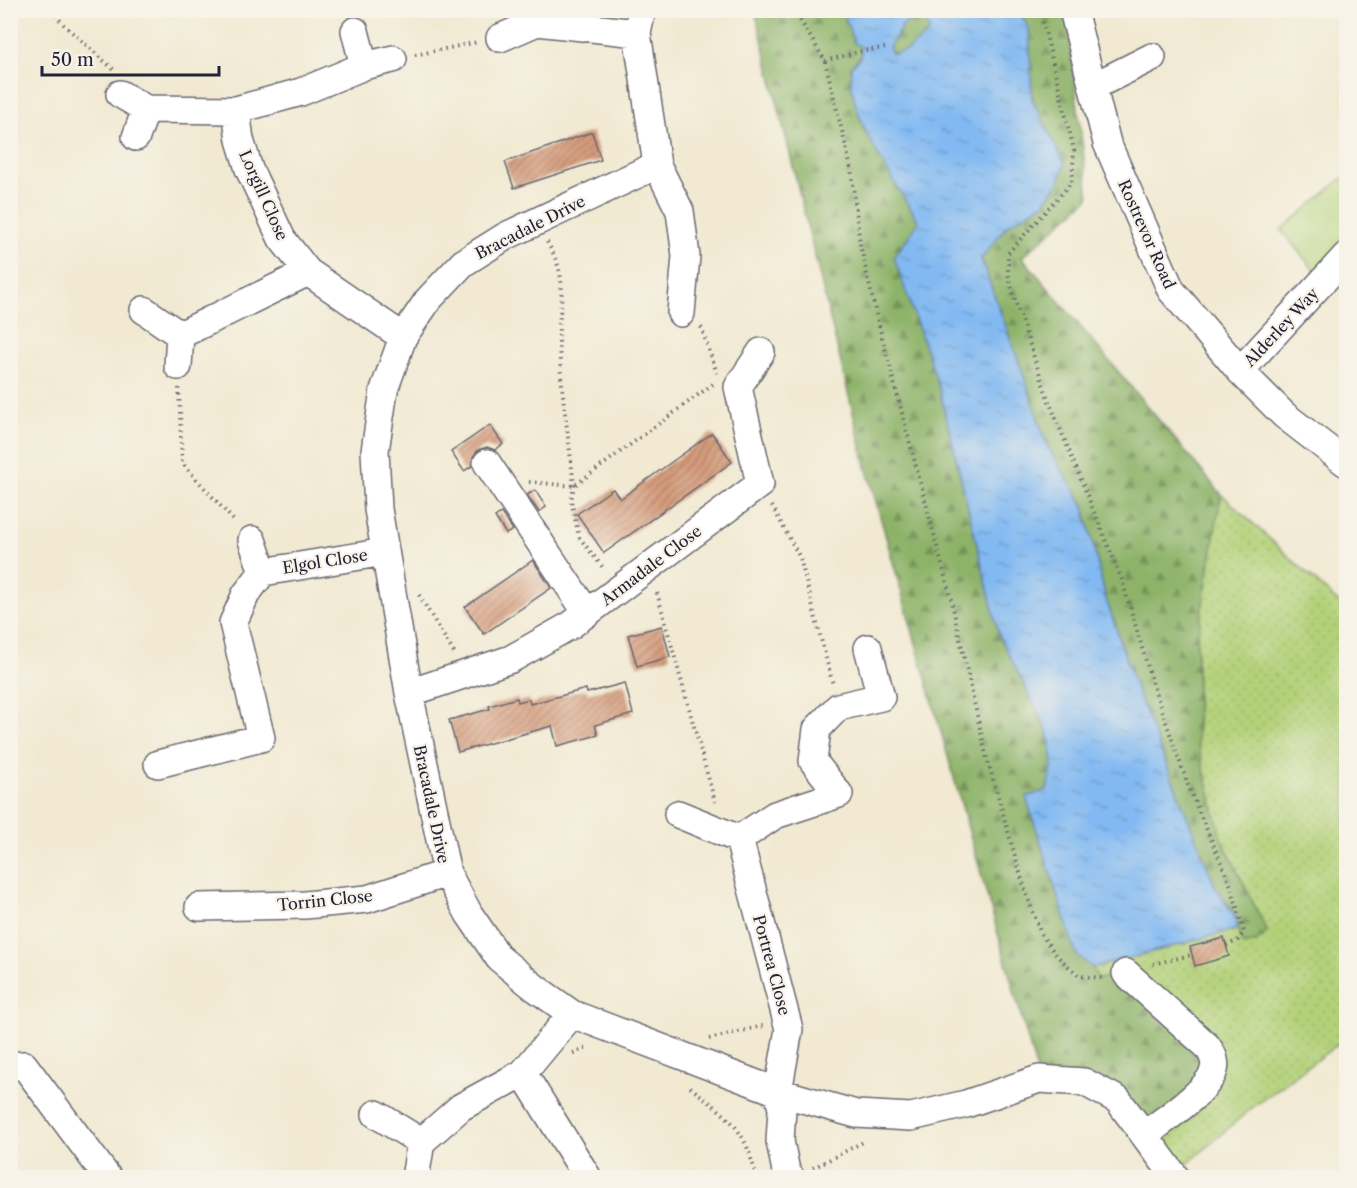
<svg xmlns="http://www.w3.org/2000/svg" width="1357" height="1188" viewBox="0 0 1357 1188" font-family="'Libre Caslon Text',serif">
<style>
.grass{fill:url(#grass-dots);stroke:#6a7a5a;stroke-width:1.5}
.forest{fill:url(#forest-firs);stroke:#586a52;stroke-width:1.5}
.green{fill:#b2d179;stroke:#6a7a5a;stroke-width:1.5}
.water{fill:url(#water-ripples);stroke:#526e96;stroke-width:1.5;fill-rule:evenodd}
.building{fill:url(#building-hatch)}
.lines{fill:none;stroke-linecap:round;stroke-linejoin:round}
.minor-casing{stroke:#6a6870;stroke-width:30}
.path{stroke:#6a6870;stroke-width:4;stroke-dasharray:1.5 4.5;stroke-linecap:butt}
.minor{stroke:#fff;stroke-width:27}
.labels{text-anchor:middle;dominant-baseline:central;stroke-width:4.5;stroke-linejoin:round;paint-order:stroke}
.street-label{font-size:16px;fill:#22223b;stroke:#f7f3e8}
</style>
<defs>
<pattern id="grass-dots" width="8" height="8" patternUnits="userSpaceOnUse" patternTransform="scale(1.5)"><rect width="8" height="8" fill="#b2d179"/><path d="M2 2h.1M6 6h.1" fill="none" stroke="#99b36a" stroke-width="1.8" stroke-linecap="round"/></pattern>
<pattern id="forest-firs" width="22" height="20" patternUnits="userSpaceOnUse" patternTransform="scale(1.5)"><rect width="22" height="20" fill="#8db369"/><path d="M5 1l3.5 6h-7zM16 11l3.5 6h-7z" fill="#739158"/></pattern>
<pattern id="water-ripples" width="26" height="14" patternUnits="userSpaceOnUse" patternTransform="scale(1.5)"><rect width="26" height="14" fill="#82b9f2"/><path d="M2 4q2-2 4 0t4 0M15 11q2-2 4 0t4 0" fill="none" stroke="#6a96c5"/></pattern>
<pattern id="building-hatch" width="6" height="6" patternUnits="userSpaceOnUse" patternTransform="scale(1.5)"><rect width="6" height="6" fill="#d59b7b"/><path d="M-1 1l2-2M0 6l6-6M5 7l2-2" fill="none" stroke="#ac7e66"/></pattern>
</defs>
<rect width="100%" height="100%" fill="#f7f3e8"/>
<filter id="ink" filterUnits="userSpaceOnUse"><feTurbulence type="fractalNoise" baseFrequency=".0167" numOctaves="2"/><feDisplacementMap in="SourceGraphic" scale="12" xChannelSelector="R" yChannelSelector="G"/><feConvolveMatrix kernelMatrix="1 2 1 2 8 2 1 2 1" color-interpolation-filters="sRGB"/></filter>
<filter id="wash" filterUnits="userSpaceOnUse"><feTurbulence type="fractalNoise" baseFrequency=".008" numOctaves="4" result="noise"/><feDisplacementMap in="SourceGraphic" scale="24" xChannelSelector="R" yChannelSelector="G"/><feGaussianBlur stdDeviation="1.35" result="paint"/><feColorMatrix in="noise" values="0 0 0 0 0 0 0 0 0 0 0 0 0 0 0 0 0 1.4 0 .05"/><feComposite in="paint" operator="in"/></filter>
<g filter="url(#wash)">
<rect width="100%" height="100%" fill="#f1e9d2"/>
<path class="grass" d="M1221,494L1346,609V1038L1248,1111L1185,1166L1156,1126L1098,979L1092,968L1238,929L1242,944L1267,931L1221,838L1197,742V640Z"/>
<path class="forest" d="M755,11H843L854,43L893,42L905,23L920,18L928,26L929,33L907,50L896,54L890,52L862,55L851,66L865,131L919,222L895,257L938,384L999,635L1048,732L1053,761L1047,790L1027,797L1076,954L1092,968L1098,979L1126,973L1214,1066L1156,1125L1118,1099L1039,1079L867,470Z
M1019,11H1066L1089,198L1022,257L1221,494L1197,640V742L1221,838L1267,931C1262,940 1252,945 1242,944L1236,918L1215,886L1137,691L1106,599L1084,506L1047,446L1024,376L981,259L1007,225L1043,204L1065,164L1032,99L1029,29Z"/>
<path class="green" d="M1346,175V245L1318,275L1281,230Z"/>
<path class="water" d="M843,11H1019L1029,29L1032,99L1065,164L1059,182L1043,204L1007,225L981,259L1024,376L1047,446L1084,506L1106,599L1137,691L1215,886L1236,918L1238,929L1092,968L1076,954L1026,797L1047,790L1053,761L1048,732L999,635L938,384L894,257L919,222C893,178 847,119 851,66C860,59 863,56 860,46L854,43ZM922,18L928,26L929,33L907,50L892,54L889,47L905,23Z"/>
<g id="blocks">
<path class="building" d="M592,132L601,160L514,188L505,162Z
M490,425L503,444L495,450L487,447L478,450L473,457L472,466L464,471L451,452Z
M712,433L732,462L604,553L577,514L613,489L620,499Z
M535,490L546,507L539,512L527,495Z
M501,513L513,530L506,534L495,517Z
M533,560L551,588L484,634L465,607Z
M662,626L670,657L637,666L628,635Z
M625,683L633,714L595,725L598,735L557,746L552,726L458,752L449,720L490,709L489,706L517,698L518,702L529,699L530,704L586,689L587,693Z
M1224,938L1229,956L1195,966L1190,947Z"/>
</g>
</g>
<g filter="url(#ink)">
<use href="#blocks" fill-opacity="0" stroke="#6a6870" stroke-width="1.5"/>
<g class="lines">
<defs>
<path id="minor" d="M642,10L637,33L657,165L506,236L463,263L428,300L403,337L384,390L375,451L378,509L409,693L447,873L469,914L499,958L534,987L572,1014L778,1092L856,1114L911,1117L966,1104L1039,1079L1084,1082L1118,1100L1176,1178
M1073,10L1107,143L1171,290L1240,371L1284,415L1346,463
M355,31L364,66
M500,38L537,22L637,33
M1094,86L1152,57
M120,94L146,109L236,110L240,140L249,169L282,239L308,272L403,337
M236,110L301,92L364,66L393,59
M136,137L146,109
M657,165L680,211L686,256L681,313
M144,310L180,335L178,366
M180,335L308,272
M1240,371L1346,256
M487,463L587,613
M252,540L263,572L385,552
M409,693L511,659L571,625L760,484L738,387L761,352
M158,764L261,738L233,623L246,594L263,572
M678,814L739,839L789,1029L778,1092L782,1109L780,1141L786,1171L791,1178
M739,839L775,815L839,794L813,761L817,729L838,707L881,697L868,648
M199,907L305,905L367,899L447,873
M1126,973L1207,1046C1213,1054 1217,1064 1213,1073C1204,1094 1163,1120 1145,1135
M10,1066L24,1065L108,1178
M523,1073L588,1178
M376,1114L421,1142
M415,1178L421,1142L461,1107L523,1073L572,1014"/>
</defs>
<use href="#minor" class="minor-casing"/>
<path class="path" d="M52,10L63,24L114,70
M794,10L825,61L851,168L860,244L877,318L951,599L986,755L1025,890L1041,934L1057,956L1079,976L1103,978
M1040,10L1074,150L1072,182L1008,253V273L1013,294L1048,399L1122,580L1153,685L1189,788L1231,886L1244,932L1238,940L1226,946
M415,55L478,42
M825,61L862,51L889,47
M547,242C572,284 557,302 559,344C561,392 569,439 574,486L571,500L579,537L604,569
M701,327L717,373
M179,388L182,463L235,522
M529,482L574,486L713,384
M772,506L800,558L833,685
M657,593L715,802
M419,595L454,653
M1153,964L1192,955
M709,1039L763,1026
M573,1053L588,1048
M690,1087C728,1117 746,1127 756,1178
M813,1168L865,1141"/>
<use href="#minor" class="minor"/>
</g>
</g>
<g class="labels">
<g class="street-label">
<text transform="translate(264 195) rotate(66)">Lorgill Close</text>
<text transform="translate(530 227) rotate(-27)">Bracadale Drive</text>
<text transform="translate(1147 234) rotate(66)">Rostrevor Road</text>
<text transform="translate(1281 327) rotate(-47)">Alderley Way</text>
<text transform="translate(325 561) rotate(-9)">Elgol Close</text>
<text transform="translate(651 565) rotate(-37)">Armadale Close</text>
<text transform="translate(432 804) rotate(78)">Bracadale Drive</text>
<text transform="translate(325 900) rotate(-6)">Torrin Close</text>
<text transform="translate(772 965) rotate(75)">Portrea Close</text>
</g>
</g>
<rect width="1357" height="1188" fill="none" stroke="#f7f3e8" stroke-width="36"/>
<path d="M42 66v9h177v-9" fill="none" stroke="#22223b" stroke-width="3"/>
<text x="51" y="66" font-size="18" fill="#22223b" stroke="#f7f3e8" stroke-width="4.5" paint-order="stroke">50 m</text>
</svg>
